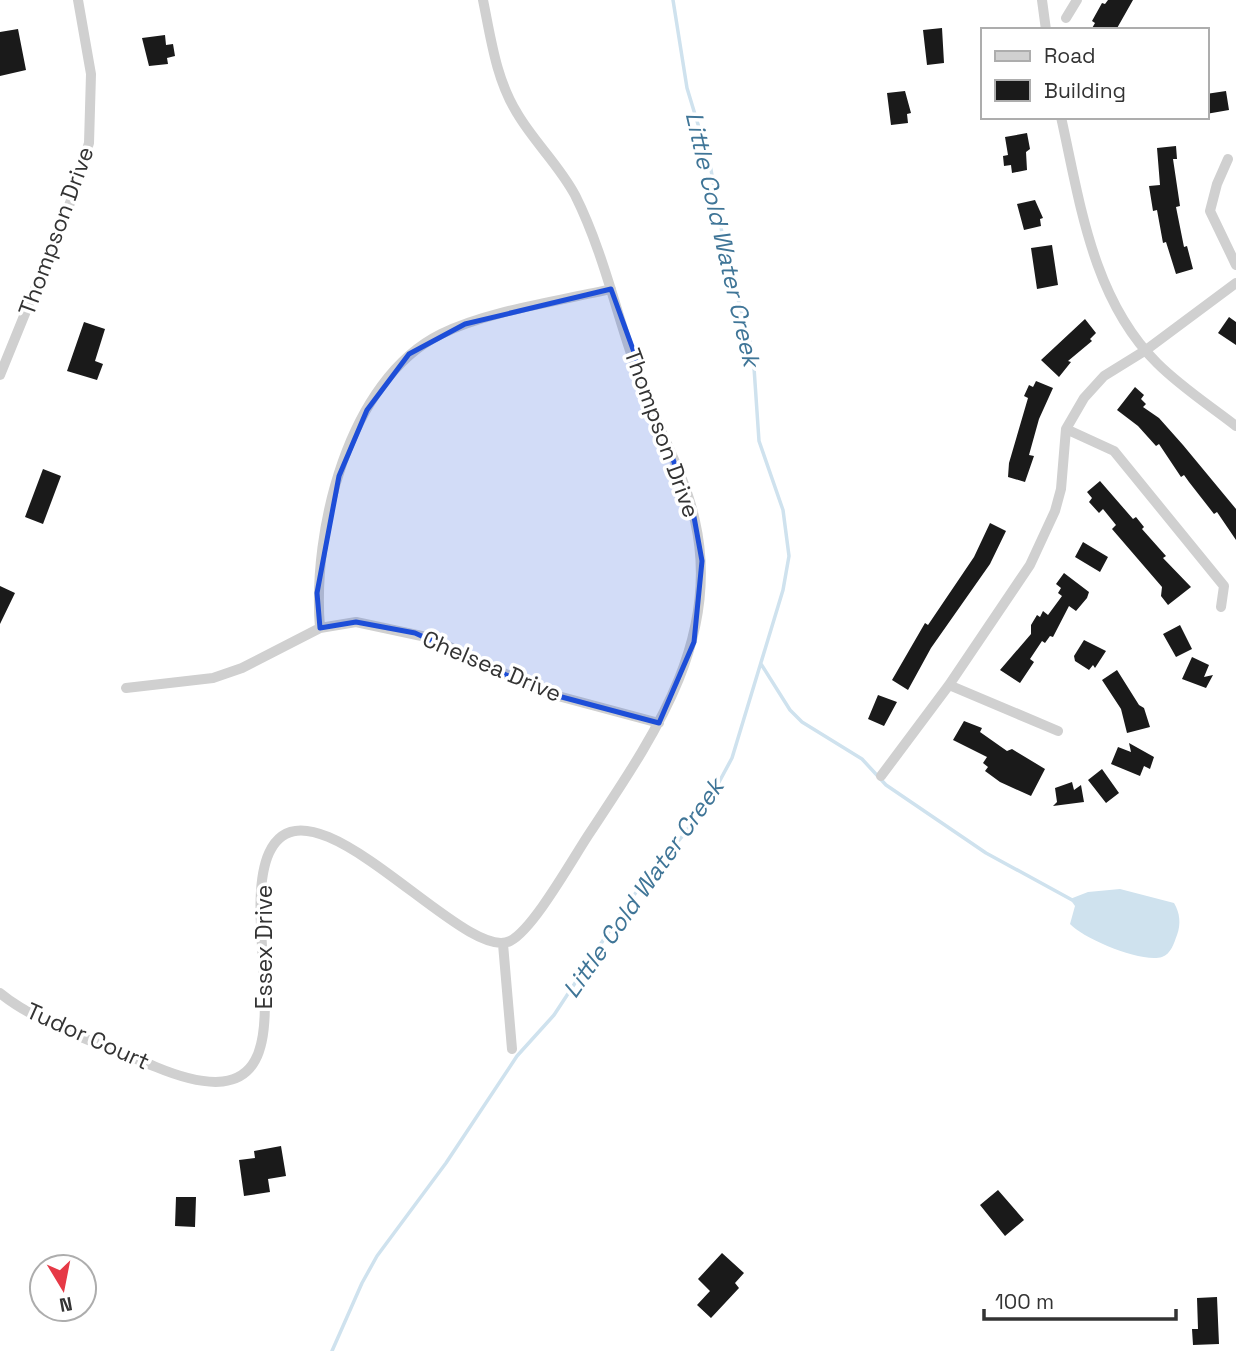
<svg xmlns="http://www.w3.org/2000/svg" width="1236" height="1351" viewBox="0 0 1236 1351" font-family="'Space Grotesk',sans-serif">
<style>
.water{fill:#cfe2ee}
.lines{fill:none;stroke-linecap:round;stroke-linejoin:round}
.stream{stroke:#cfe2ee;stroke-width:3.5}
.building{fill:#1a1a1a}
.minor{stroke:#d0d0d0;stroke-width:10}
.marked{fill:#1d4ed8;fill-opacity:0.2;stroke:#1d4ed8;stroke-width:5;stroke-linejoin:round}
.labels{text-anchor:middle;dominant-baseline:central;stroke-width:7;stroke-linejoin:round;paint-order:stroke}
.street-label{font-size:23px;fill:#333;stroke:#fff}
.water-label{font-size:24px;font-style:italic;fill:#3f7597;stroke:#fff}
</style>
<rect width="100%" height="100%" fill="#fff"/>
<path class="water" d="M1120,889L1174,903C1180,913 1181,924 1177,935C1174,943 1171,954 1162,957C1141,963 1084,939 1070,924L1075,906L1070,899L1088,892Z"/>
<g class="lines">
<path class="stream" d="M761,664L790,710L802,722L862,759L886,785L986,853L1074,901
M332,1351L362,1283L377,1256L446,1163L517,1056L554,1015L629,901L685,833L718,784L732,758L783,590L789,556L783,510L759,441L753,353L726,256L710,164L687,88L673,0"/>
</g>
<path class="building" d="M1108,0H1133L1116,30H1091L1095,23L1092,21L1102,3L1105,4Z
M942,28L944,63L927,65L923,30Z
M18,29L26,70L0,76V32Z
M165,35L166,45L173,44L175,56L167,58L168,64L149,66L142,38Z
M905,91L911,113L907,114L908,123L891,125L887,93Z
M1226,91L1229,110L1206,114V94Z
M1027,133L1030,149L1026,152L1027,170L1012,173L1011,165L1004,166L1003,156L1008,155L1005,137Z
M1176,146L1177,159H1173L1180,206L1176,207L1184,247L1187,246L1193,269L1176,274L1166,242L1163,243L1157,210L1153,211L1149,186L1160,185L1157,148Z
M1035,200L1043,218L1040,219L1041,226L1024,230L1017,204Z
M1052,245L1058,285L1037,289L1031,248Z
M1229,317L1236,322V345L1218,333Z
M1085,319L1096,333L1090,339L1092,341L1068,361L1071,362L1059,377L1041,360Z
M84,322L105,329L95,361L103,364L97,380L67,371Z
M1036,381L1053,388L1039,419L1029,455L1034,456L1025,482L1008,477L1009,463L1028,398L1024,396L1029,385L1033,387Z
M1135,387L1144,395L1141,399L1146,404L1143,407L1159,418L1183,445L1236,509V540L1217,512L1214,514L1189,482L1184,475L1181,477L1159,444L1156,446L1138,426L1117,410Z
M43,469L61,476L43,524L25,517Z
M1100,481L1133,519L1136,517L1144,527L1142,529L1166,556L1163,558L1191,587L1168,605L1161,596L1162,587L1112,529L1116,525L1103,509L1099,513L1089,502L1092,498L1087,492Z
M990,523L1006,531L990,564L931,648L908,690L892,680L925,623L928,625L974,557Z
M1083,542L1108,557L1100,572L1075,557Z
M1064,573L1089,592L1087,598L1076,611L1069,606L1053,637L1050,636L1045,643L1042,641L1030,659L1034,662L1020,683L1000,670L1031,634V625L1037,615L1040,617L1043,611L1048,615L1062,596L1058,593L1061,588L1056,584Z
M0,586L15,593L0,624Z
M1180,625L1192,649L1176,657L1163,634Z
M1084,640L1106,651L1095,668L1093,665L1089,670L1075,661L1074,656Z
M1192,657L1209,665L1204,677L1213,675L1206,688L1182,679Z
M1117,670L1139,705L1144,708L1150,727L1127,733L1121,709L1102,680Z
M878,695L897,702L884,726L868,719Z
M964,721L982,728L980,732L1007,751L1012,749L1045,769L1031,796L1000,782L985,771L988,767L983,763L987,757L953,740Z
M1129,743L1154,757L1150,769L1144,766L1140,776L1111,764L1118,747L1131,752Z
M1102,769L1119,793L1106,803L1088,780Z
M1072,782L1074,790L1081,785L1084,802L1053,806L1057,802L1055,788Z
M281,1146L286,1176L268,1179L270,1192L244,1196L239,1160L255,1158L254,1151Z
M998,1190L1024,1220L1005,1236L980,1205Z
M176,1197H196L195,1227L175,1226Z
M722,1253L744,1273L735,1283L739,1288L711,1318L697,1305L710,1291L698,1279Z
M1217,1297L1219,1344L1193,1345L1192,1329H1198L1197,1298Z"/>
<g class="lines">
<path class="minor" d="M1042,0L1046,30
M1066,18L1077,0
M1061,117C1080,202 1092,298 1157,363C1181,387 1209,405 1236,426
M1228,159L1217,184L1210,211L1236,265
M0,375L70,203L89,143L91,74L78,0
M1066,429L1114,451L1224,586L1221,607
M320,628C312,531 348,380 441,334C487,311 559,301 611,289
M949,685L1058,731
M126,688L213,678L242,668L320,628L356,622L431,638L543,692L659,723
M881,776L949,685L1030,565L1055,511L1061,489L1066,429L1084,398L1104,376L1146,350L1236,283
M503,944L512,1049
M0,993C37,1024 111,1048 156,1067C330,1139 234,931 269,853C309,765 464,965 510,941C534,929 574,856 591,831C653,737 722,639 695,521C685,474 658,430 642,385C618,322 605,255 575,195C559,165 534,142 517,113C496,79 491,39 483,0"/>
</g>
<path class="marked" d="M611,289L694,517L702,561L694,642L659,723L543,692L415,633L356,622L320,628L317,593L339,476L367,410L409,354L465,324Z"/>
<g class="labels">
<g class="street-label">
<text transform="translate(56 231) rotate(-70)">Thompson Drive</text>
<text transform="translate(662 433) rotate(70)">Thompson Drive</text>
<text transform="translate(492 666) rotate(23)">Chelsea Drive</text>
<text transform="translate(264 947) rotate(-90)">Essex Drive</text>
<text transform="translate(88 1036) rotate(24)">Tudor Court</text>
</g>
<g class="water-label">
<text transform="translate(723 239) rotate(77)">Little Cold Water Creek</text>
<text transform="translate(643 888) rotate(-55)">Little Cold Water Creek</text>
</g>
</g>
<rect x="981" y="28" width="228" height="91" fill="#ffffff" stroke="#adadad" stroke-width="2"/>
<rect x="995" y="51" width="35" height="10" fill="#d0d0d0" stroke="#adadad" stroke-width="2"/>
<text x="1044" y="63" font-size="21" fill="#333333">Road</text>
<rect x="995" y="80" width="35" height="21" fill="#1a1a1a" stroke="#adadad" stroke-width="2"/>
<text x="1044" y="98" font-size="21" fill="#333333">Building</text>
<g transform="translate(63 1288) rotate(170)"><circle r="33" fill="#ffffff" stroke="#adadad" stroke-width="2"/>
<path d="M0-5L12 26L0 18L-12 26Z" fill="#e63946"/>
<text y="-10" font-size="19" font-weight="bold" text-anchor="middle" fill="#333333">N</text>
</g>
<path d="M984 1309v10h192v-10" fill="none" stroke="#333333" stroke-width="3.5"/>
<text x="995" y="1309" font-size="21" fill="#333333" stroke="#ffffff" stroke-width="5" paint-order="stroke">100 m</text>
</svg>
